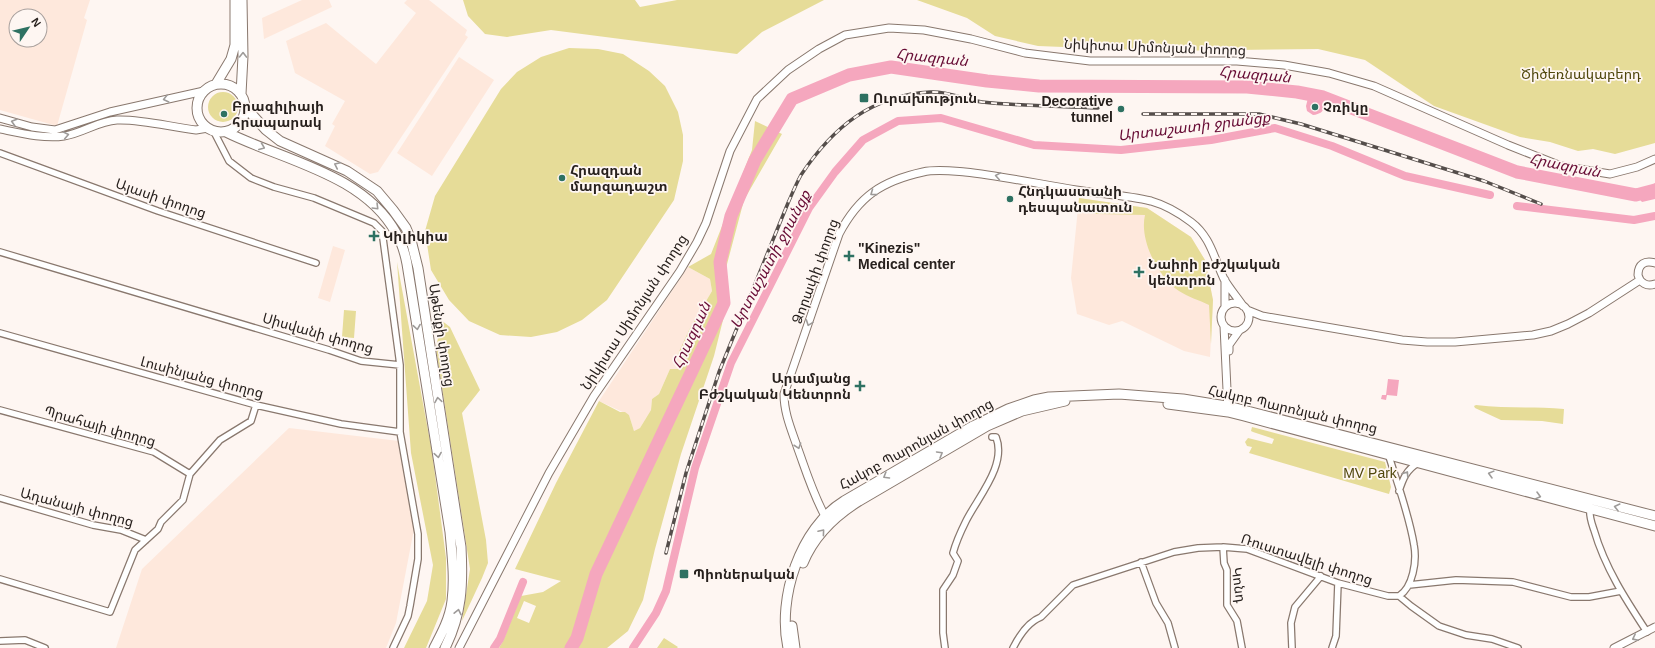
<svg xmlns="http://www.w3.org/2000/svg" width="1655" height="648" viewBox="0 0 1655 648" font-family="Arial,'Noto Sans Armenian',sans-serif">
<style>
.built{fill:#fee8dc;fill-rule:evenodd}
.green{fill:#e6dc98;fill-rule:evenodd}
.water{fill:#f5a7be}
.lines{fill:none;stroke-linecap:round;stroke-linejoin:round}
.canal{stroke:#f5a7be;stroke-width:8}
.river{stroke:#f5a7be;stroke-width:13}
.minor-casing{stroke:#89786e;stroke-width:8}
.tertiary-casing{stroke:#89786e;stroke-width:9}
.primary-casing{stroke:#89786e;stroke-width:11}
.minor{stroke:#fff;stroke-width:5.5}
.tertiary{stroke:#fff;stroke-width:7}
.primary{stroke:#fff;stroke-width:9}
.rail-casing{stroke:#554e4b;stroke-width:3.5}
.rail{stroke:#fef6f2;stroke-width:2;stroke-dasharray:6;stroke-linecap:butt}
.oneway{stroke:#9e9b99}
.poi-dot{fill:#2e7162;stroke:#fef6f2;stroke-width:1.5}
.labels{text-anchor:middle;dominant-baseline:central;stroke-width:3.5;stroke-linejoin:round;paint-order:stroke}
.street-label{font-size:14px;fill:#27201d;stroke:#fef6f2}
.park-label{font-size:14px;fill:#50470c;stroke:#fef6f2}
.poi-label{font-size:14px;font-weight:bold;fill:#27201d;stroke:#fef6f2;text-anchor:start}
.water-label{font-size:15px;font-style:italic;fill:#670c35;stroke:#fef6f2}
</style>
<rect width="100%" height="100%" fill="#fef6f2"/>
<path class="built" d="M0,0H90L84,18L87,20L57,126L0,110ZM16,16H40V40H16Z
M302,0H329L332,7L264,39L262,18Z
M407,0H429L467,30L465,35L468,37L378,172L370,174L325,146L335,126L332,124L345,101L295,73L286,41L326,23L376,64L416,13L404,3Z
M459,57L494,80L432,176L397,153Z
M1079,198L1147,208L1191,237L1205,260L1213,300L1210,357L1184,351L1122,321L1109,325L1077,314L1071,278Z
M333,246L345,250L330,302L318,298Z
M688,267L710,279L712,291L689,330L678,356L682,361L683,365L680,369H670L659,394L652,399L651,410L640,428L634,431L629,415L599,401Z
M289,428L399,441L414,529L396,623L386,648H116L142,569Z"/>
<path class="green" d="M463,0H635L640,7L677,0H824L762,32L737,54L551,30L507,37L485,34L468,16Z
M917,0H1655V143L1615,154L1593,149L1578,151L1550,142L1520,137L1434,106L1365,60L1318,49L1164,51L1038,46L995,36L967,18Z
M569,48L598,49L623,54L649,71L665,86L678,112L683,135V161L674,200L607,300L582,320L557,332L531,337L500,335L469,321L449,300L431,270L425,231L435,196L501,89L517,72L541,57Z
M208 107a15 15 0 1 1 30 0a15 15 0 1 1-30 0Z
M755,121L782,134L744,200L726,268V308L714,356L681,454L655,549L643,600L628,631L607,648H499L503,641L521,596L543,592L561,581L515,569L556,483L599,401L620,412H625L629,415L634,431L640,428L651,410L652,399L659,394L670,369H680L683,365L680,357L677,356L689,330L712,291L710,279L688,267L711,254L752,150ZM524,601L536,606L529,623L517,618Z
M1079,198L1147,208L1191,237L1205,260L1213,300L1211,344L1209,305C1199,300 1188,297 1179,291C1158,277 1139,240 1145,215L1097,214L1078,211Z
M397,262L432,452L446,558V599L426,648H404L427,601L433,565L411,453Z
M344,310L356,311L354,338L342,337Z
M441,320L450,327L480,390L462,413L486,540L488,563L482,578L462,621L470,569L436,349Z
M1476,405C1505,409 1535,406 1564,409L1563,424L1542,421L1501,420L1475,408L1474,406Z
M1252,427L1385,462L1391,487L1389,494L1249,453L1252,447L1247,446L1245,442L1248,438L1272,444L1274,439L1253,432L1251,431Z
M664,638L678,647L677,648H657Z"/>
<path class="water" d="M1308,98L1321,100C1327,108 1323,114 1313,115L1307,111L1306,106Z
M1655,183V199L1642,202L1636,195Z
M1388,379L1399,380L1397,396L1387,395L1386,400L1381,399L1382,395H1386Z"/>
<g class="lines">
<path class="canal" d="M1517,206L1634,220L1655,216
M494,648L500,639L523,582
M633,648L656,613L666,591L695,468L731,363L809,208L835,172L863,140L898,121L941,118L1034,145L1121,150L1211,140L1275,128L1332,146L1405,176L1490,195"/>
<path class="river" d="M571,648L577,638L596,574L724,303L720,262L731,216L755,160L792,99L849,75L891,67L987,81L1039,86L1247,87L1297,92L1323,97L1517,172L1636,195L1655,190"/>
<defs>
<path id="minor" d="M213,130L229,161L251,178L274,187L314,198L374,223L382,231L400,365V432L418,534V559L410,606L408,616L393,648
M0,153L158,211L316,263
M0,252L329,350L361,361L400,365
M0,333L256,405L341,424L400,432
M0,410L154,452L190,474
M1388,453C1397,483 1409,514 1414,545C1417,561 1413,587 1399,596
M1399,491C1403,479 1406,470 1418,463
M0,498L93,525L121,530L146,540
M1590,509C1589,517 1592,524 1594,530C1605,568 1626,600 1647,632
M1223,547L1224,563L1227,570V605L1237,621L1242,648
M1141,562L1156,603L1168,623L1175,648
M0,579L110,612L135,550L158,529L161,522L183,500L190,474L220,440L251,421L256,405
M1409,585L1456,580L1513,582L1571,597H1589L1621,591
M0,641L25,640L45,648
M945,648L943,633V590L953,575L958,561L953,553C956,542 961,531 966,521C978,497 1007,465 996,437H992
M1013,648C1019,636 1028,622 1041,617L1073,585L1174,552L1198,548L1223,547L1247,549L1338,583L1388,596H1399L1411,606L1439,626L1466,635L1492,639L1518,648
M1292,648L1291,623L1295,607L1321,576
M1332,648L1336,636L1338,583"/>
<path id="tertiary" d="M0,118L32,127L55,130L110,112L204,91
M0,129C20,133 44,139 64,136C83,133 98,121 117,120C143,119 170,127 196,130L208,128
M1655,263C1645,260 1638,264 1638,275C1640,283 1647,287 1655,284
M1225,280V307
M1221 317a14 14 0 1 1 28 0a14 14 0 1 1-28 0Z
M1247,310L1262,316L1402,340L1427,342H1455L1533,335L1551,331L1568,324L1589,313L1640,280
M1224,326L1228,411
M1229,351V345L1239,331
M825,516C813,494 806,471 798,449C792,431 784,414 784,394L839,234C859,196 882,181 923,172C936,169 952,171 965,172C1002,176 1039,184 1076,190C1100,194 1126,195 1151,201C1165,205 1179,213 1191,222C1210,236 1214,258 1224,279C1229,288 1237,297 1243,306
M459,648L549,473L594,396L680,271L697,242L706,223L730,151L757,99L788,70L819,49L845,35L889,28L924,30L971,39L1025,53L1090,61H1237L1284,65L1329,73L1374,86L1508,145L1561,166L1610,174L1637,167L1655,159
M1614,648L1655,627"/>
<path id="primary" d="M197 108a24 24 0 1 1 48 0a24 24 0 1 1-48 0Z
M216,84L231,59L235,45V0
M241,94L243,56L242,0
M246,108L266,130L280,141L347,171L377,191L393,210L406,228L411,240L418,268L461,547C463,585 462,614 445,648
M226,132C282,160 364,174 396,233C402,243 405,253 407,264L450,532C452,555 455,578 452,601C450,618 442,633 434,648
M1168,404L1228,412L1244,416L1655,526
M803,563C814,536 835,516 859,501L987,426L1022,411L1065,401
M792,626L795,648
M788,648C777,598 800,528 844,501L973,426L1008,409L1034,400L1049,397L1119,394L1183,399L1232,407L1655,516"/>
</defs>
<use href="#minor" class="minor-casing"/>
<use href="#tertiary" class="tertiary-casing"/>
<use href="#primary" class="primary-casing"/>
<use href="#minor" class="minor"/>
<use href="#tertiary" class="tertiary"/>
<use href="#primary" class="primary"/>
<defs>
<path id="rail" d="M1143,114H1259L1301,124L1484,181L1541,204
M666,553L686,473L719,372L788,203C792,194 796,184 801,175C833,127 872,95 931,92C947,91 966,100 982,102C1020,106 1059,106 1098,108"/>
</defs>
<use href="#rail" class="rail-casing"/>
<use href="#rail" class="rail"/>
</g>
<defs><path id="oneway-chevron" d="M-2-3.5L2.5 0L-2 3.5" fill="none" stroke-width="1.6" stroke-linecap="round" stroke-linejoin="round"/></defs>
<g class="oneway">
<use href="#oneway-chevron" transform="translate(243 55) rotate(-89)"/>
<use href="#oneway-chevron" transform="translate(166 99) rotate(166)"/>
<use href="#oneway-chevron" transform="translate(14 122) rotate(-164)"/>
<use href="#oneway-chevron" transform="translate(66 135) rotate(-11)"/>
<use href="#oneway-chevron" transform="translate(262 147) rotate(22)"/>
<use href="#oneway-chevron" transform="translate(337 165) rotate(-155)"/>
<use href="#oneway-chevron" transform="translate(998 176) rotate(-170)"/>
<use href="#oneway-chevron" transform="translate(873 193) rotate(144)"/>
<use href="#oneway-chevron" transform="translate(376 207) rotate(45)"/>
<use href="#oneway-chevron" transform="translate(809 323) rotate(110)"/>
<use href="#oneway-chevron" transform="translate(417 327) rotate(81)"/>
<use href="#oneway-chevron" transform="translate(438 400) rotate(-99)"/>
<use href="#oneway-chevron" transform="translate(798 446) rotate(71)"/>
<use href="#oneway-chevron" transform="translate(940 454) rotate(-30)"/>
<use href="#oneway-chevron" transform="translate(438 455) rotate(81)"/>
<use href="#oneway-chevron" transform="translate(1406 474) rotate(-57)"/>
<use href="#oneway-chevron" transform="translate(1491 474) rotate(-165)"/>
<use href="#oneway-chevron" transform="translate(886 476) rotate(149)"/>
<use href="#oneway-chevron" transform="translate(1538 496) rotate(15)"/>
<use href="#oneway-chevron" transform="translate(1617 507) rotate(-166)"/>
<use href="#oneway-chevron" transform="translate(822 532) rotate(-50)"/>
<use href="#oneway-chevron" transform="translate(458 612) rotate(-78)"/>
<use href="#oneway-chevron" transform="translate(1635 638) rotate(153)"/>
</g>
<g class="poi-dot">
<rect x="859" y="93" width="10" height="10" rx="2"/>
<circle cx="1315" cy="107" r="4"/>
<circle cx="1121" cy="109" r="4"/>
<circle cx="224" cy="114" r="4"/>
<circle cx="562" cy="178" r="4"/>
<circle cx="1010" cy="199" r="4"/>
<path d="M372 230h4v4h4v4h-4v4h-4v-4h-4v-4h4z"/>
<path d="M847 250h4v4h4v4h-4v4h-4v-4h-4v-4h4z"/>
<path d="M1137 266h4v4h4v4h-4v4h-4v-4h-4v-4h4z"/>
<path d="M858 380h4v4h4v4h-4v4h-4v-4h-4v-4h4z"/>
<rect x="679" y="569" width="10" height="10" rx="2"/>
</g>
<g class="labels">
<g class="street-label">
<text transform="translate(1155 47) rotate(2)">Նիկիտա Սիմոնյան փողոց</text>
<text transform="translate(161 198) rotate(19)">Այասի փողոց</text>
<text transform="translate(815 271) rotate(-70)">Ձորափի փողոց</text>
<text transform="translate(634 312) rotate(-57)">Նիկիտա Սիմոնյան փողոց</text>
<text transform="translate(318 333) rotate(16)">Սիսվանի փողոց</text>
<text transform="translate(442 335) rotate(81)">Աթենքի փողոց</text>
<text transform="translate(202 377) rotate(15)">Լուսինյանց փողոց</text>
<text transform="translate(1293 409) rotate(13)">Հակոբ Պարոնյան փողոց</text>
<text transform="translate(100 426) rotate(16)">Պրահայի փողոց</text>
<text transform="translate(916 444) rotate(-29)">Հակոբ Պարոնյան փողոց</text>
<text transform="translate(77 507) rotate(15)">Ադանայի փողոց</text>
<text transform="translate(1307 559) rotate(18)">Ռուստավելի փողոց</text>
<text transform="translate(1239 585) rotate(82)">Կոնդ</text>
</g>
<g class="park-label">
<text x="1581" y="74">Ծիծեռնակաբերդ</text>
<text x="1370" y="473">MV Park</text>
</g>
<g class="poi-label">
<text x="873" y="98">Ուրախություն</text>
<text x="1113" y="101" text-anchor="end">Decorative<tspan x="1113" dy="16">tunnel</tspan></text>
<text x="232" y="106">Բրազիլիայի<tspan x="232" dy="16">հրապարակ</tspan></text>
<text x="1323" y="107">Չռիկը</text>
<text x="570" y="170">Հրազդան<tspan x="570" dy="16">մարզադաշտ</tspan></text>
<text x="1018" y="191">Հնդկաստանի<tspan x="1018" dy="16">դեսպանատուն</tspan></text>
<text x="383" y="236">Կիլիկիա</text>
<text x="858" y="248">"Kinezis"<tspan x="858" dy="16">Medical center</tspan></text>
<text x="1148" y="264">Նաիրի բժշկական<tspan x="1148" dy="16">կենտրոն</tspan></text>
<text x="851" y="378" text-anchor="end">Արամյանց<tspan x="851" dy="16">Բժշկական Կենտրոն</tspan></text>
<text x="693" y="574">Պիոներական</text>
</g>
<g class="water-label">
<text transform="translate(932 57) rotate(6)">Հրազդան</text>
<text transform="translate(1255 74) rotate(5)">Հրազդան</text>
<text transform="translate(1194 126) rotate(-7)">Արտաշատի ջրանցք</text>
<text transform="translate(1565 165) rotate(11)">Հրազդան</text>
<text transform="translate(770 259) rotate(-62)">Արտաշատի ջրանցք</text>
<text transform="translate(691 335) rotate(-65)">Հրազդան</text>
</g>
</g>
<g transform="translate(28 28) rotate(55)"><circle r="19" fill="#fef6f2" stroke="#a8a09d"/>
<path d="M0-3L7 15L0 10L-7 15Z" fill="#2e7162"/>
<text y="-6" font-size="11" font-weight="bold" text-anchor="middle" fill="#27201d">N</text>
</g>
</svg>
